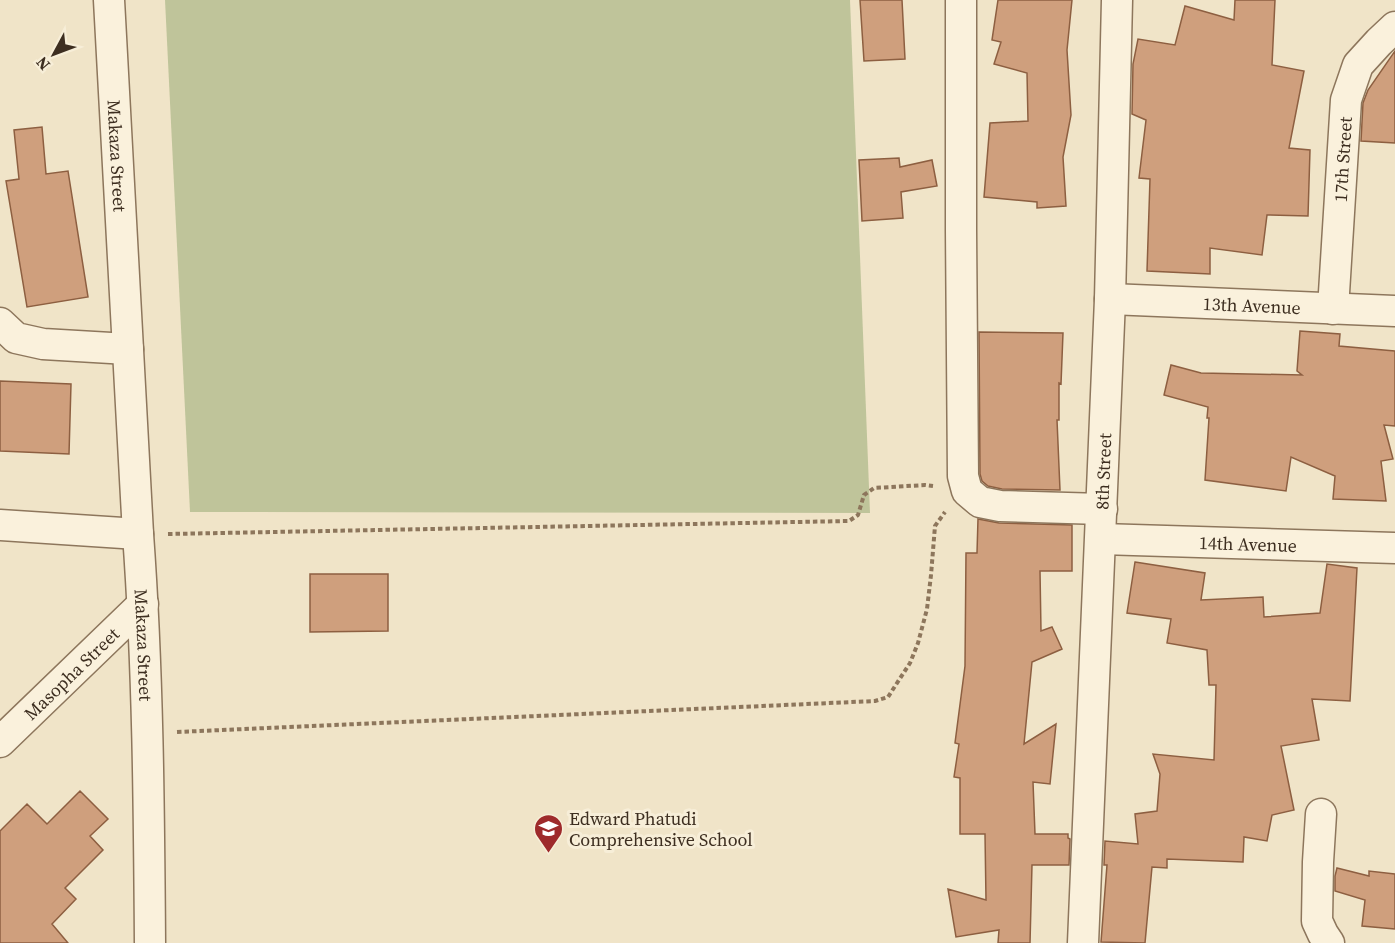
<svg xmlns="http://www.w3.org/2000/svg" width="1395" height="943" viewBox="0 0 1395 943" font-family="'Source Serif 4',serif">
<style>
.cemetery{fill:#bfc49a}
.building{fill:#cf9f7d;stroke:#8d5f41;stroke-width:1.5}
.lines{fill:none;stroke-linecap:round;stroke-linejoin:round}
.minor-casing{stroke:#8d765c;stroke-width:33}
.path{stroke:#8d765c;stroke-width:4;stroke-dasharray:4.5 3;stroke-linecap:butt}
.minor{stroke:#faf1dc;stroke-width:30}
.labels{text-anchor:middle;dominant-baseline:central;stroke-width:6;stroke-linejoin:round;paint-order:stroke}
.street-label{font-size:18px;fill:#3d2e20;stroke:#f7eed8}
.poi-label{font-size:18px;fill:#3d2e20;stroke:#f7eed8;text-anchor:start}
</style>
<rect width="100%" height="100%" fill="#f0e4c8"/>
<path class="cemetery" d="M165,0H850L870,513L190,512Z"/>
<path class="building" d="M860,0H902L905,59L864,61Z
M998,0H1072L1067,50L1071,115L1063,157L1066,206L1037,208V202L984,197L990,123L1028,121L1027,73L994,64L1001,42L992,40Z
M1235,0H1275L1272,65L1304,71L1289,148L1310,150L1308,216L1267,215L1262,255L1210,248V274L1147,271L1150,179L1139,178L1146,120L1132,114L1133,64L1138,39L1175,45L1185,6L1234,20Z
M1395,51V143L1361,141L1363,103L1368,90Z
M42,127L46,174L68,171L88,297L27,307L6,181L19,179L14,130Z
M899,158L900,167L932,160L937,186L901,192L903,218L862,221L859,160Z
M1300,331L1340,334L1339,346L1395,351V426L1384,425L1393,459L1381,461L1386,501L1333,499L1335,476L1291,457L1286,491L1205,480L1209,418H1207L1208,407L1164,395L1171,365L1201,373L1302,375L1297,371Z
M979,332L1063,333L1061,384L1059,383V420H1057L1060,490L1002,489L988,486L982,481L980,474Z
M0,381L71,384L69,454L0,451Z
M978,519L999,523L1072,525V571H1040L1041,631L1052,627L1062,649L1032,662L1024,744L1056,724L1050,784L1033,782L1035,834H1068V838L1070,839L1069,865H1032L1030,943H998L999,930L956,937L948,889L986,900L985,834H960V778L954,777L959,744L955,743L965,666L966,553H977Z
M1135,562L1205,573L1201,600L1263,597L1264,617L1320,613L1327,564L1357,568L1350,701L1312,699L1319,740L1281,746L1294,810L1272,815L1267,841L1244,837L1243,862L1167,859V868L1152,867L1145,943L1101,942L1107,865H1104L1105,841L1138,844L1135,814L1157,811L1160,774L1153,754L1214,760L1216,685H1209L1207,650L1167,643L1171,619L1127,613Z
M310,574H388V631L310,632Z
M80,791L108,819L90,836L103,850L65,888L76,899L52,924L68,943H0V831L27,804L47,824Z
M1337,868L1369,876V871L1395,874V929L1362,926L1365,900L1335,891V876Z"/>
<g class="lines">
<defs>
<g id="minor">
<path id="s1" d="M109,0L138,534C148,670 149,807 150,943"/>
<path d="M961,0V230L963,476L967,491L980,502L1000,506L1102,509"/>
<path id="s2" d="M1110,299L1395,311"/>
<path id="s3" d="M1333,309L1346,100L1358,65L1379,42L1395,27"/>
<path d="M0,323L16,338L43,344L128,349"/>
<path d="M0,525L138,534"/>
<path id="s4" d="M1101,539L1395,548"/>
<path id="s5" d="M0,742L143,604"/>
<path d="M1321,814L1318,862L1317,921L1323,934L1329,943"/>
<path id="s6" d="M1083,943L1110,299L1117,0"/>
</g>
</defs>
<use href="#minor" class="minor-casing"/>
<path class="path" d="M168,534L849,521L858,515L864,495L874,488L925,485L933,486
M177,732L875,701L888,697L910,663L918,643L927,609L931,575L935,526L945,512"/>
<use href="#minor" class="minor"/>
</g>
<defs>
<symbol id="school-pin" viewBox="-11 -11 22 30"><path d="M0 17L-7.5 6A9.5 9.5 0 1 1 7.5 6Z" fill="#9e2a2b" stroke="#f7eed8"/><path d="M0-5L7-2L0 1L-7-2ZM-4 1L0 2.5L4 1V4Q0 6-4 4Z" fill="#fff"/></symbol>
</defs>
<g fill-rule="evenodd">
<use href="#school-pin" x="532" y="812" width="33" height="45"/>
</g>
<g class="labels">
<g class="street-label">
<text stroke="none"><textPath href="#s1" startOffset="156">Makaza Street</textPath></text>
<text stroke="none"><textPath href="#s3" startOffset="150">17th Street</textPath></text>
<text stroke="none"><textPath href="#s2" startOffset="142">13th Avenue</textPath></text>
<text stroke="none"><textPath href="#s6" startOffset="472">8th Street</textPath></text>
<text stroke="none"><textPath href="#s4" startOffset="147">14th Avenue</textPath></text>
<text stroke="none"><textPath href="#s1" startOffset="646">Makaza Street</textPath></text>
<text stroke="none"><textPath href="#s5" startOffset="99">Masopha Street</textPath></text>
</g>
<g class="poi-label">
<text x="569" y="818">Edward Phatudi<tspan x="569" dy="21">Comprehensive School</tspan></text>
</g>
</g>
<g transform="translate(54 54) rotate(229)" stroke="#f7eed8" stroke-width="4.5" paint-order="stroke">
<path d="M0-4.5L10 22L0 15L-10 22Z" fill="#3d2e20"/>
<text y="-9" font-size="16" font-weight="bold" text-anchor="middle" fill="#3d2e20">N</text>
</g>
</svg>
